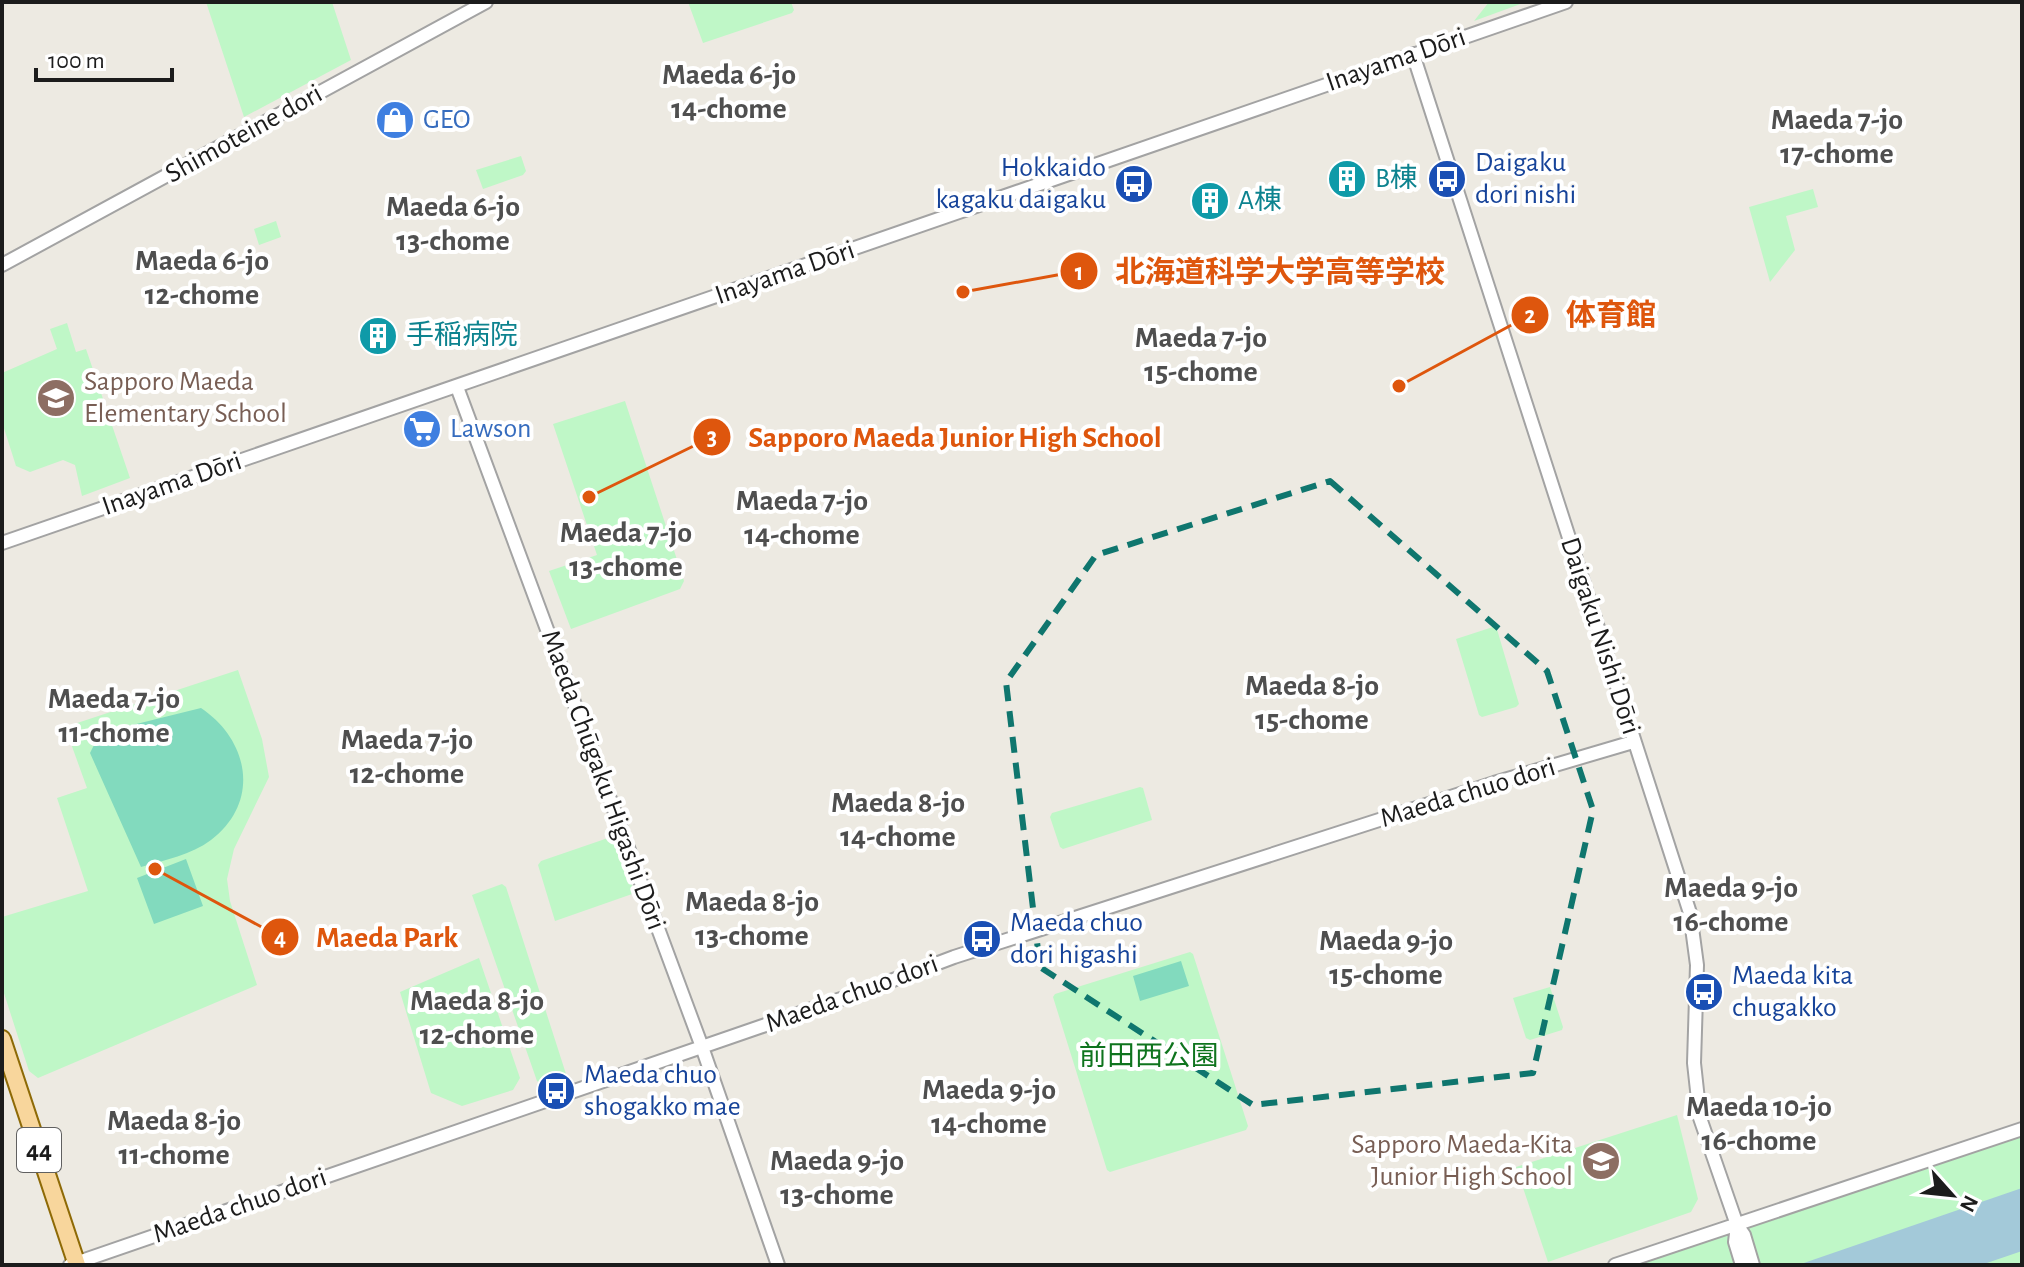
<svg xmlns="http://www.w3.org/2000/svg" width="2024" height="1267" viewBox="0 0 2024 1267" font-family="'Alegreya Sans','Noto Sans JP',sans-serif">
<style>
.park{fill:#bff7c7}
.pitch{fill:#82dabe}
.water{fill:#a3c9d9}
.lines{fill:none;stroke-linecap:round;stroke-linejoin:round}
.minor-casing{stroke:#a3a3a3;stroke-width:16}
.major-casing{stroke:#8e6a06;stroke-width:20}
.minor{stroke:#fff;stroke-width:12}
.major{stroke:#f8d69c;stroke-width:16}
.marked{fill:none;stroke:#0f766e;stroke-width:6;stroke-dasharray:16 10;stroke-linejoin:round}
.labels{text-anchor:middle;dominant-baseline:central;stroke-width:8;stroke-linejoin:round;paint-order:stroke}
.shield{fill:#fff;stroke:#606060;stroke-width:2}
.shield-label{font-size:26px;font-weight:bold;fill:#1c1c1c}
.street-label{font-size:28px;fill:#1c1c1c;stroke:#fff}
.shop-label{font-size:28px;fill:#366cbe;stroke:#fff;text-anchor:start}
.transit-label{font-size:28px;fill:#164399;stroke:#fff;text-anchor:start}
.culture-label{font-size:28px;fill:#0d838f;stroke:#fff;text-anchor:start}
.education-label{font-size:28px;fill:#785e54;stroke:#fff;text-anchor:start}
.park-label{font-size:28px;fill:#0f741e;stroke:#fff}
.neighbourhood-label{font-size:30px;font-weight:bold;fill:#4f4f4f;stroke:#fff}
.leader{fill:none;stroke:#de560d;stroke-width:3}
.callout-dot{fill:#de560d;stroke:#fff;stroke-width:3}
.mark-label{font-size:24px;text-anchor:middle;font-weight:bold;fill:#fff}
.callout-label{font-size:30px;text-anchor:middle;font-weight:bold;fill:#de560d;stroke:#fff;stroke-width:8;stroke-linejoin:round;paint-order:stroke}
</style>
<rect width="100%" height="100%" fill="#edeae2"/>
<path class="park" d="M206,2H332L351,60L244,117Z
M688,2H791L794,10L792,13L703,43Z
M1489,2H1526L1474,21Z
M521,156L526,171L523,175L483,189L476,170Z
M1813,189L1818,207L1786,216L1795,250L1770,282L1749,207Z
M276,221L281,237L259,245L254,229Z
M67,323L76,352L86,349L130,478L82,496L75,465L63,460L30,472L16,466L2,422V373L57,349L50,329Z
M625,401L684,581L680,589L571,629L549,571L597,555L553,424Z
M1496,626L1519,704L1516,707L1482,717L1479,715L1456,639Z
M238,670L262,739L269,777L234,849L227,879L230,901L257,985L38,1078L29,1071L2,987V917L88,891L57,798L87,788L65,727Z
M1140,787L1143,788L1152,820L1063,849L1060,847L1050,817L1052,813Z
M608,838L618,846L635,893L555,921L538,865L541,861Z
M502,884L506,887L566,1074L542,1084L537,1081L472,895Z
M1190,952L1193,954L1248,1126L1246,1130L1110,1172L1107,1170L1053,997L1055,994Z
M479,958L520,1078L513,1090L462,1106L431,1093L400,992Z
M1550,987L1563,1027L1562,1030L1530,1040L1526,1038L1513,998Z
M1677,1115L1698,1199L1691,1212L1548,1262L1516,1167Z
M2022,1134V1265H1629Z"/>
<path class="pitch" d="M201,708C249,740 261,802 211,840C191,855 165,860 141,867L90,753L100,733Z
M186,859L203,906L154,924L137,878Z
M1181,961L1189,986L1140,1001L1133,976Z"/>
<path class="water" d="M2022,1188V1251L1981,1265H1798Z"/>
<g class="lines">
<defs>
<path id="minor" d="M1413,54L1690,913L1697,965L1694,1063L1700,1118L1737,1225L1744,1235L1753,1265
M2,265L486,2
M457,387L702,1047L778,1265
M2,543L1566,2
M1737,1225L1735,1242L1742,1265
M70,1265L864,991L954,957L1494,783L1633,742
M1615,1265L2022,1129"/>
<path id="major" d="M2,1039L77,1265"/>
</defs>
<use href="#minor" class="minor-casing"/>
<use href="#major" class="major-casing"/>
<use href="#minor" class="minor"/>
<use href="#major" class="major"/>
</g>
<path class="marked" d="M1330,481L1547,671L1593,810L1533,1073L1253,1105L1040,967L1006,682L1096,555Z"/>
<defs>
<symbol id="shop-disc" viewBox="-11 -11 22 22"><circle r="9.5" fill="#3f7fe0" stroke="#fff"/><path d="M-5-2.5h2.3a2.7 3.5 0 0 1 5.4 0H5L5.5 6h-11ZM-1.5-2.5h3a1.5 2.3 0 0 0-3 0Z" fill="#fff"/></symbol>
<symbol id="building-disc" viewBox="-11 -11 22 22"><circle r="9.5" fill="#0f9aa8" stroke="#fff"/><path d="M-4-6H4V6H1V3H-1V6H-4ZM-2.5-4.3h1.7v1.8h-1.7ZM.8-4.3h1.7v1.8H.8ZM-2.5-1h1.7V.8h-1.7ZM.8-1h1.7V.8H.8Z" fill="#fff"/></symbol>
<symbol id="bus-disc" viewBox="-11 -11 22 22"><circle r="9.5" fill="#1a4fb4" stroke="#fff"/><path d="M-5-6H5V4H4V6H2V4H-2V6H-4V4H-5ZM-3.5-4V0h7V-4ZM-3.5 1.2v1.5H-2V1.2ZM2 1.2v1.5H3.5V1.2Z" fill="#fff"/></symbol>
<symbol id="school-disc" viewBox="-11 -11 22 22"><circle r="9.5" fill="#8d6e63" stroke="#fff"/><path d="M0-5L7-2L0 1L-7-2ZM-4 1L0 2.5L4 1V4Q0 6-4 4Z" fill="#fff"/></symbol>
<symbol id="supermarket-disc" viewBox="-11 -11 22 22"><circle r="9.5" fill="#3f7fe0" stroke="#fff"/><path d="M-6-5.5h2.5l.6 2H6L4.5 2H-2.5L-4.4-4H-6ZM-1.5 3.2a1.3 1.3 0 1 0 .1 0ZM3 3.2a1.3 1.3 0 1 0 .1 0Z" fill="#fff"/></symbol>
</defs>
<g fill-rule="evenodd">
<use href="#shop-disc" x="373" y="98" width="44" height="44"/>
<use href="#building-disc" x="1325" y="157" width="44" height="44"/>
<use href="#bus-disc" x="1425" y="157" width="44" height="44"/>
<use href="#bus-disc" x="1112" y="162" width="44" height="44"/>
<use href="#building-disc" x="1188" y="179" width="44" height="44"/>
<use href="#building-disc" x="356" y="314" width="44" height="44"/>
<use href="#school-disc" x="34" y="376" width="44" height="44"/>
<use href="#supermarket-disc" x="400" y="407" width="44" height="44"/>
<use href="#bus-disc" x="960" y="917" width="44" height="44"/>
<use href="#bus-disc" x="1682" y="970" width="44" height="44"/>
<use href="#bus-disc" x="534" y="1069" width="44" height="44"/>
<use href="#school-disc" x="1579" y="1139" width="44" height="44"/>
</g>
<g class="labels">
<rect class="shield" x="17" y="1128" width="44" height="44" rx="6"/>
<g class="shield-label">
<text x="39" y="1150">44</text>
</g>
<g class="street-label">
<text transform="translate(1396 60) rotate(-19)">Inayama Dōri</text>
<text transform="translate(244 134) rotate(-29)">Shimoteine dori</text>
<text transform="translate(785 273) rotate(-19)">Inayama Dōri</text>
<text transform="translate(172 484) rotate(-19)">Inayama Dōri</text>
<text transform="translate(1600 636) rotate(72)">Daigaku Nishi Dōri</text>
<text transform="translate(603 780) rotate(70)">Maeda Chūgaku Higashi Dōri</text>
<text transform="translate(1468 793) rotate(-17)">Maeda chuo dori</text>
<text transform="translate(852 994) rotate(-20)">Maeda chuo dori</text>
<text transform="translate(240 1206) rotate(-19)">Maeda chuo dori</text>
</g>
<g class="shop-label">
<text x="423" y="120">GEO</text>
<text x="450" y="429">Lawson</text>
</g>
<g class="transit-label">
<text x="1475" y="163">Daigaku<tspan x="1475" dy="32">dori nishi</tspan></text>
<text x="1106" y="168" text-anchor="end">Hokkaido<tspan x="1106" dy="32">kagaku daigaku</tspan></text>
<text x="1010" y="923">Maeda chuo<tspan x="1010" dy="32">dori higashi</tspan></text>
<text x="1732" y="976">Maeda kita<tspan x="1732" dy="32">chugakko</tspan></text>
<text x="584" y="1075">Maeda chuo<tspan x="584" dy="32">shogakko mae</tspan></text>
</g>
<g class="culture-label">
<text x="1375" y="179">B棟</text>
<text x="1238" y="201">A棟</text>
<text x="406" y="336">手稲病院</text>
</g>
<g class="education-label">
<text x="84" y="382">Sapporo Maeda<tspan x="84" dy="32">Elementary School</tspan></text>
<text x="1573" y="1145" text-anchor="end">Sapporo Maeda-Kita<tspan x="1573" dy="32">Junior High School</tspan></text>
</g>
<g class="park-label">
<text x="1149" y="1057">前田西公園</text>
</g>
<g class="neighbourhood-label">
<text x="729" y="75">Maeda 6-jo<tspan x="729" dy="34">14-chome</tspan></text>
<text x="1837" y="120">Maeda 7-jo<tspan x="1837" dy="34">17-chome</tspan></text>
<text x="453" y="207">Maeda 6-jo<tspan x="453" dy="34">13-chome</tspan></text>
<text x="202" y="261">Maeda 6-jo<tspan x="202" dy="34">12-chome</tspan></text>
<text x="1201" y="338">Maeda 7-jo<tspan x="1201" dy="34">15-chome</tspan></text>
<text x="802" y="501">Maeda 7-jo<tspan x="802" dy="34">14-chome</tspan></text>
<text x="626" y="533">Maeda 7-jo<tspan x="626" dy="34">13-chome</tspan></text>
<text x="1312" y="686">Maeda 8-jo<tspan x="1312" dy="34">15-chome</tspan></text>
<text x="114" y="699">Maeda 7-jo<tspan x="114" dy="34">11-chome</tspan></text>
<text x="407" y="740">Maeda 7-jo<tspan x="407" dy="34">12-chome</tspan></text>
<text x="898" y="803">Maeda 8-jo<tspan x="898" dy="34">14-chome</tspan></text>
<text x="1731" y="888">Maeda 9-jo<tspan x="1731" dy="34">16-chome</tspan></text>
<text x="752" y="902">Maeda 8-jo<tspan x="752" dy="34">13-chome</tspan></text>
<text x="1386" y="941">Maeda 9-jo<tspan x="1386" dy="34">15-chome</tspan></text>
<text x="477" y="1001">Maeda 8-jo<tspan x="477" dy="34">12-chome</tspan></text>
<text x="989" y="1090">Maeda 9-jo<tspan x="989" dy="34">14-chome</tspan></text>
<text x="1759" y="1107">Maeda 10-jo<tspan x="1759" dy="34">16-chome</tspan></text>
<text x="174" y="1121">Maeda 8-jo<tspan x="174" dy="34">11-chome</tspan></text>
<text x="837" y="1161">Maeda 9-jo<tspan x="837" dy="34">13-chome</tspan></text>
</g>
</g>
<path class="leader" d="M963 292L1079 271M1399 386L1530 315M589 497L712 437M155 869L280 937"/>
<g class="callout-dot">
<circle cx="963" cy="292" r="8"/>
<circle cx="1399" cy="386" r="8"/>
<circle cx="589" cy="497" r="8"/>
<circle cx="155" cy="869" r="8"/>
<circle cx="1079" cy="271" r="20"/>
<circle cx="1530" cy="315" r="20"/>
<circle cx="712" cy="437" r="20"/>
<circle cx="280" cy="937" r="20"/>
</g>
<g class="mark-label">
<text x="1079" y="280">1</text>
<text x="1530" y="323">2</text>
<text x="712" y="445">3</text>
<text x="280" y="945">4</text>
</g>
<g class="callout-label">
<text x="1280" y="282">北海道科学大学高等学校</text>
<text x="1611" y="325">体育館</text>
<text x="955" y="447">Sapporo Maeda Junior High School</text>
<text x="387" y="947">Maeda Park</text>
</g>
<rect width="2024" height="1267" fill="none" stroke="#1c1c1c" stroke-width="8"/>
<g transform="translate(1952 1195) rotate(117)" stroke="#ffffff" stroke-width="6" paint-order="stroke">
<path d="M0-6L14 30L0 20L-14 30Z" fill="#1c1c1c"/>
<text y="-12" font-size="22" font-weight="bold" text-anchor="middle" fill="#1c1c1c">N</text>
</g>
<path d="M36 68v12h136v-12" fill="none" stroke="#1c1c1c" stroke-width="4"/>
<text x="48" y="68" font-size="24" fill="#1c1c1c" stroke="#ffffff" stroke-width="6" paint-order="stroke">100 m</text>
</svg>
